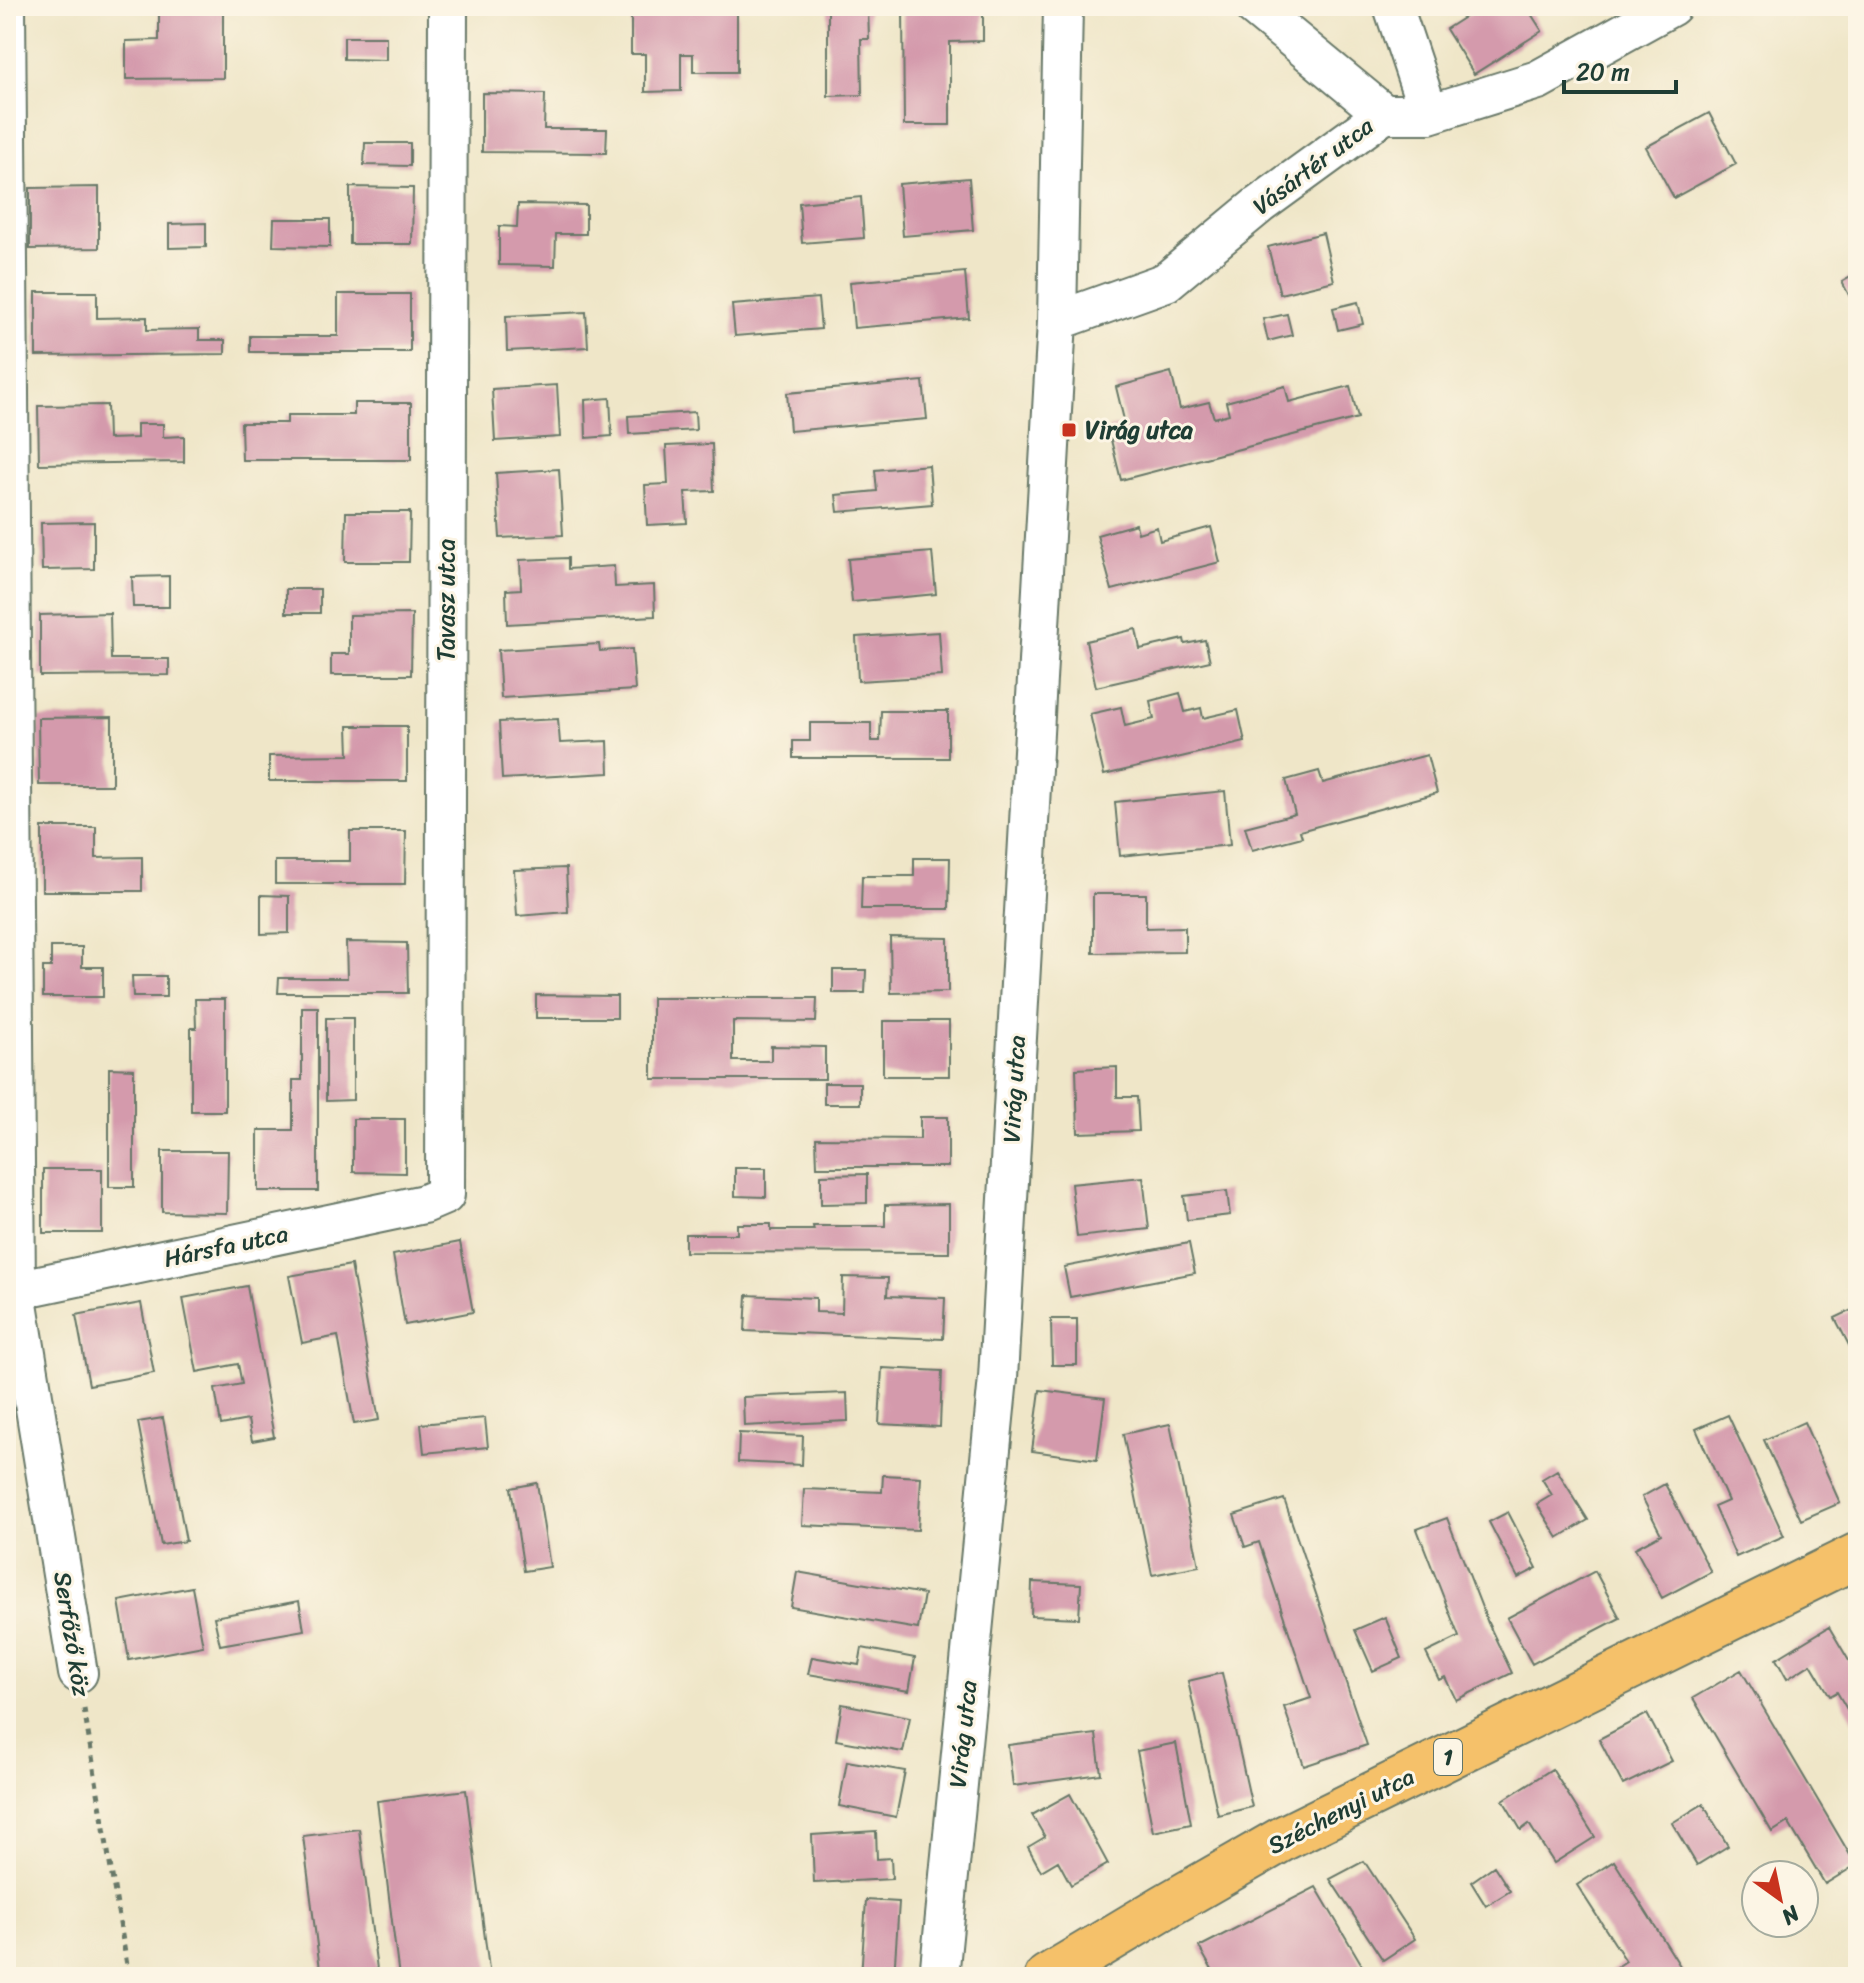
<svg xmlns="http://www.w3.org/2000/svg" width="1864" height="1983" viewBox="0 0 1864 1983" font-family="Sriracha,sans-serif">
<style>
.building{fill:#d49aac}
.lines{fill:none;stroke-linecap:round;stroke-linejoin:round}
.street-casing{stroke:#687868;stroke-width:42}
.primary-casing{stroke:#687868;stroke-width:48}
.path{stroke:#687868;stroke-width:5;stroke-dasharray:6 6;stroke-linecap:butt}
.street{stroke:#fff;stroke-width:38}
.primary{stroke:#f5c16b;stroke-width:44}
.poi-dot{fill:#c8321e;stroke:#fcf5e5;stroke-width:3}
.labels{text-anchor:middle;dominant-baseline:central;stroke-width:6;stroke-linejoin:round;paint-order:stroke}
.shield{fill:#fcf5e5;stroke:#617469;stroke-width:2}
.shield-label{font-size:22px;font-weight:bold;fill:#1f3d34}
.street-label{font-size:24px;fill:#1f3d34;stroke:#fcf5e5}
.poi-label{font-size:24px;font-weight:bold;fill:#1f3d34;stroke:#fcf5e5;text-anchor:start}
</style>
<rect width="100%" height="100%" fill="#fcf5e5"/>
<filter id="ink" filterUnits="userSpaceOnUse"><feTurbulence type="fractalNoise" baseFrequency=".0125" numOctaves="2"/><feDisplacementMap in="SourceGraphic" scale="16" xChannelSelector="R" yChannelSelector="G"/><feConvolveMatrix kernelMatrix="1 2 1 2 8 2 1 2 1" color-interpolation-filters="sRGB"/></filter>
<filter id="wash" filterUnits="userSpaceOnUse"><feTurbulence type="fractalNoise" baseFrequency=".006" numOctaves="4" result="noise"/><feDisplacementMap in="SourceGraphic" scale="32" xChannelSelector="R" yChannelSelector="G"/><feGaussianBlur stdDeviation="1.8" result="paint"/><feColorMatrix in="noise" values="0 0 0 0 0 0 0 0 0 0 0 0 0 0 0 0 0 1.4 0 .05"/><feComposite in="paint" operator="in"/></filter>
<g filter="url(#wash)">
<rect width="100%" height="100%" fill="#efe6c8"/>
<g id="blocks">
<path class="building" d="M159,6H223V78L126,79V41L159,40Z
M672,6H737V72H693V54H681V91L645,92V54H631V13H672Z
M828,6H868L869,39H861L862,95L828,96Z
M903,6H983V41L950,42V125H904Z
M1482,6H1526L1542,31L1474,74L1446,29Z
M344,37H386V60L344,59Z
M482,93L545,94L544,129H607L606,153L482,152Z
M1709,113L1736,164L1674,198L1646,147Z
M365,143H410V166L364,165Z
M969,178L973,230L903,236L899,184Z
M99,187V248L30,249V188Z
M350,187L413,188L412,244H350Z
M861,197L864,238L802,243L799,203Z
M518,204L586,205V234H556L555,266L499,265V226L517,227Z
M274,219H330V247L273,246Z
M206,223V247L169,248V224Z
M1323,233L1334,281L1280,294L1268,247Z
M965,272L969,318L854,328L850,282Z
M1858,273V312L1842,282Z
M36,292H97V318L147,317V330L199,329V340H225V354L36,356Z
M338,294H410V352H250V336H338Z
M818,298L821,329L735,336L732,305Z
M1358,302L1363,324L1338,330L1333,308Z
M586,312L588,347L507,351L506,316Z
M1287,314L1292,335L1268,341L1263,319Z
M1171,372L1180,409L1209,402L1214,418L1229,414L1226,402L1285,386L1289,402L1350,386L1358,418L1121,480L1108,428L1125,424L1116,387Z
M923,381L927,419L790,431L787,393Z
M557,385L560,437L495,441L492,389Z
M610,398L612,436L586,438L585,400Z
M354,403H411V460H242L241,423H287V415H354Z
M107,405L108,439L137,438V424H163V437L184,436V462L39,464L38,406Z
M695,412L696,430L629,434L628,416Z
M712,444L714,491L685,492L687,523L647,525L645,485L668,484L666,446Z
M929,465L932,504L838,512L836,495L877,491L875,470Z
M559,469L563,535L500,538L496,473Z
M346,512H410L409,562H345Z
M94,522V569L42,570L41,523Z
M1136,524L1138,533L1157,527L1160,541L1211,527L1220,562L1112,590L1097,535Z
M932,552L936,594L852,602L848,559Z
M568,558V569L614,566L615,587L654,585L655,616L507,624L506,590L521,589L520,560Z
M169,576V607H133L132,577Z
M286,589H320V613H286Z
M110,613L111,659H169V675L40,676V615Z
M412,614L411,675H331V654H349V615Z
M1136,629L1140,649L1184,639L1185,644L1205,640L1210,661L1096,687L1086,641Z
M939,632L942,676L858,681L856,637Z
M599,644L600,651L632,649L635,690L501,698L498,650Z
M1180,693L1185,712L1201,708L1203,718L1238,710L1245,742L1104,775L1090,714L1121,707L1125,726L1154,719L1150,701Z
M881,711H948V758H793V741H810V723H871V741H880Z
M112,717V785H39L38,718Z
M558,719L560,743L608,741L609,773L502,779L499,722Z
M348,726H407V781H269V756L349,755Z
M1427,755L1437,793L1300,831L1302,837L1252,850L1245,827L1295,814L1286,780L1319,771L1323,783Z
M1225,791L1230,845L1120,856L1115,802Z
M42,827H96V858L142,857V891H42Z
M350,831H406L405,884H275V861H350Z
M914,858H950L949,909H861L862,876H914Z
M566,868L568,912L517,916L514,870Z
M1093,894H1146V928L1185,927V952L1093,953Z
M261,895L289,896V933L261,934Z
M890,937L948,938V992L891,993Z
M346,942L407,943L408,993H278L279,978H347Z
M51,947H82V967H103V997H43V967H51Z
M833,970H866L865,993H833Z
M132,976H166V997H133Z
M536,995L617,996V1018H536Z
M652,998H817L816,1022L733,1021V1061H771V1046L825,1047V1079H652Z
M195,999H225V1111H191V1028H196Z
M302,1007H318V1191H258V1130H293V1080H302Z
M326,1018H353V1100L326,1101Z
M883,1021H949V1076H883Z
M1117,1067V1097H1137L1139,1131L1078,1133L1076,1069Z
M109,1068L134,1069V1187H109Z
M824,1083H860V1104H824Z
M920,1117H948V1167H817L816,1138L920,1139Z
M353,1119H405V1173L353,1172Z
M162,1151H228L227,1213L162,1212Z
M735,1168H766V1197L735,1196Z
M43,1169H102V1233H43Z
M867,1174V1203L821,1204V1175Z
M1143,1177L1149,1229L1077,1237L1071,1184Z
M1227,1191L1230,1215L1187,1220L1184,1196Z
M949,1204V1253L685,1252V1234H737V1224H771V1230H814L813,1226H885V1205Z
M460,1242L473,1312L405,1325L393,1255Z
M1189,1243L1195,1273L1070,1297L1064,1267Z
M351,1265L379,1420L354,1424L338,1336L302,1343L289,1276Z
M843,1277L888,1278L887,1296L945,1298L943,1339L745,1331L747,1295L816,1298V1312L842,1313Z
M247,1286L274,1437L252,1441L248,1420L221,1425L215,1389L242,1384L238,1364L197,1372L183,1298Z
M141,1303L154,1373L89,1385L76,1315Z
M1858,1307V1350L1853,1353L1835,1318Z
M1051,1319H1077V1365H1052Z
M882,1368L942,1371L940,1427L879,1424Z
M1040,1390L1105,1398L1097,1460L1032,1451Z
M847,1393L848,1421L744,1426L743,1397Z
M1728,1415L1784,1536L1736,1557L1714,1507L1728,1501L1696,1429Z
M163,1418L186,1541L161,1545L138,1422Z
M485,1418L488,1447L424,1453L421,1424Z
M1804,1422L1840,1503L1801,1520L1764,1440Z
M1170,1424L1199,1566L1152,1575L1123,1434Z
M739,1433L803,1436L802,1465L738,1462Z
M1557,1470L1588,1520L1558,1538L1537,1504L1552,1495L1542,1479Z
M883,1475L921,1477L918,1530L802,1525L804,1489L882,1492Z
M537,1483L550,1567L524,1571L511,1488Z
M1665,1484L1711,1572L1662,1598L1635,1548L1661,1534L1642,1497Z
M1284,1499L1367,1745L1304,1766L1284,1707L1311,1698L1259,1542L1245,1547L1234,1515Z
M1508,1512L1537,1568L1518,1578L1489,1522Z
M1447,1518L1488,1623L1512,1673L1456,1700L1445,1677L1439,1680L1426,1653L1459,1637L1417,1529Z
M1595,1571L1620,1618L1532,1664L1507,1618Z
M797,1572L924,1594L918,1629L791,1607Z
M1032,1582L1081,1584L1079,1618L1031,1616Z
M192,1587L203,1646L129,1660L119,1601Z
M299,1601L304,1630L220,1645L214,1617Z
M1385,1617L1402,1658L1373,1671L1355,1630Z
M1829,1627L1858,1676V1728L1837,1692L1830,1696L1811,1664L1787,1679L1776,1659Z
M862,1648L915,1658L909,1691L808,1674L812,1657L859,1665Z
M1741,1670L1856,1865L1825,1884L1788,1822L1772,1832L1693,1698Z
M1222,1673L1252,1807L1218,1815L1188,1681Z
M842,1704L910,1717L903,1752L836,1740Z
M1647,1714L1672,1761L1623,1785L1599,1739Z
M1096,1734L1101,1774L1013,1786L1008,1745Z
M1176,1743L1191,1824L1153,1832L1137,1751Z
M847,1761L905,1771L896,1817L839,1806Z
M1552,1769L1595,1837L1554,1863L1529,1824L1521,1830L1503,1800Z
M466,1790L490,1977H399L377,1801Z
M1070,1794L1108,1864L1071,1885L1058,1861L1041,1871L1028,1847L1045,1837L1032,1815Z
M1703,1804L1728,1846L1697,1865L1672,1823Z
M359,1829L378,1977H321L303,1836Z
M876,1831L877,1859L891,1858L892,1879L814,1883L812,1835Z
M1364,1861L1415,1939L1383,1960L1330,1879Z
M1614,1861L1687,1977H1602L1626,1961L1577,1885Z
M1494,1866L1510,1891L1486,1906L1471,1882Z
M1316,1887L1365,1970L1352,1977H1216L1199,1947Z
M866,1900L899,1902L894,1977H861Z"/>
</g>
</g>
<g filter="url(#ink)">
<use href="#blocks" fill-opacity="0" stroke="#687868" stroke-width="2"/>
<g class="lines">
<defs>
<path id="street" d="M6,6L16,1291L78,1673
M1253,6L1384,114
M1393,6L1429,114
M1057,321L1166,282L1259,205L1384,114H1429L1538,80L1672,6
M6,1292L424,1204L445,1195L448,6
M939,1977L998,1378L1057,321L1063,6"/>
<path id="primary" d="M1047,1977L1164,1907L1286,1837L1858,1555"/>
</defs>
<use href="#street" class="street-casing"/>
<use href="#primary" class="primary-casing"/>
<path class="path" d="M84,1709L129,1977"/>
<use href="#street" class="street"/>
<use href="#primary" class="primary"/>
</g>
</g>
<rect class="poi-dot" x="1061" y="422" width="16" height="16" rx="4"/>
<g class="labels">
<rect class="shield" x="1434" y="1739" width="28" height="36" rx="6"/>
<g class="shield-label">
<text x="1448" y="1757">1</text>
</g>
<g class="street-label">
<text transform="translate(1313 166) rotate(-37)">Vásártér utca</text>
<text transform="translate(446 600) rotate(-90)">Tavasz utca</text>
<text transform="translate(1014 1089) rotate(-87)">Virág utca</text>
<text transform="translate(226 1246) rotate(-12)">Hársfa utca</text>
<text transform="translate(72 1634) rotate(81)">Serfőző köz</text>
<text transform="translate(963 1734) rotate(-84)">Virág utca</text>
<text transform="translate(1341 1811) rotate(-27)">Széchenyi utca</text>
</g>
<g class="poi-label">
<text x="1085" y="430">Virág utca</text>
</g>
</g>
<rect width="1864" height="1983" fill="none" stroke="#fcf5e5" stroke-width="32"/>
<g transform="translate(1780 1899) rotate(147)"><circle r="38" fill="#fcf5e5" stroke="#a4ab9e" stroke-width="2"/>
<path d="M0-6L14 30L0 20L-14 30Z" fill="#c8321e"/>
<text y="-12" font-size="22" font-weight="bold" text-anchor="middle" fill="#1f3d34">N</text>
</g>
<path d="M1564 80v12h112v-12" fill="none" stroke="#1f3d34" stroke-width="4"/>
<text x="1576" y="80" font-size="24" fill="#1f3d34" stroke="#fcf5e5" stroke-width="6" paint-order="stroke">20 m</text>
</svg>
